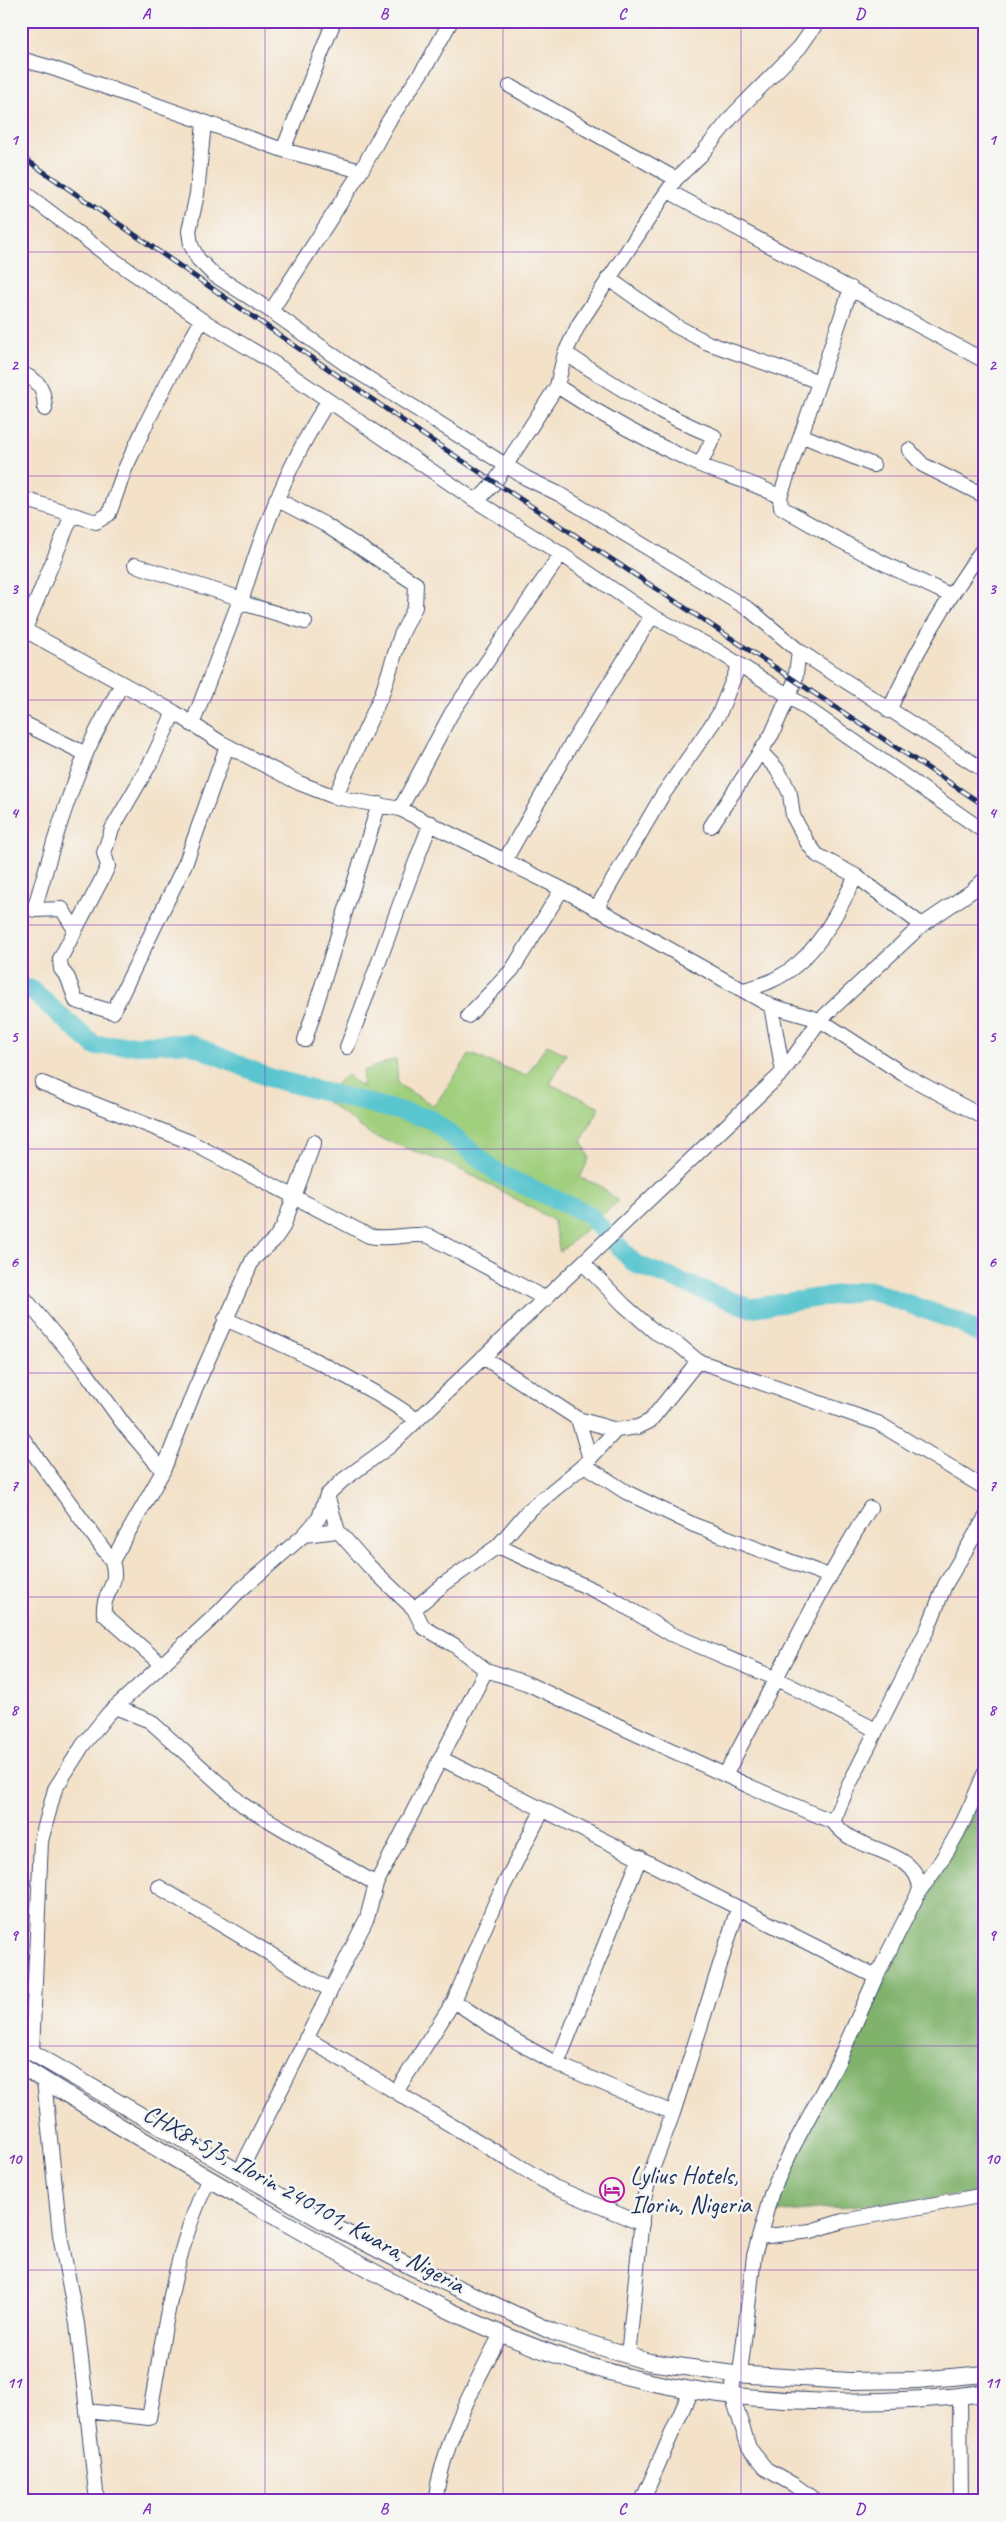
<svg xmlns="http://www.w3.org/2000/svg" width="1006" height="2522" viewBox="0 0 1006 2522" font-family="Caveat,sans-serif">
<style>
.green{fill:#a0cf7d;stroke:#5e7f6e}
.forest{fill:#80b26c;stroke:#4e7065}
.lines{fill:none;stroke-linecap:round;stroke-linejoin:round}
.river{stroke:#58c5cf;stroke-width:19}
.minor-casing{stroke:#3b4a6e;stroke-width:16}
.major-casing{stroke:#3b4a6e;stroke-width:18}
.minor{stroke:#fff;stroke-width:14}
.major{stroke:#fff;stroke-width:16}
.rail-casing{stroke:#1b2f5e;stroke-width:5}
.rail{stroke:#f6f6f2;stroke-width:3;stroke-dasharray:9;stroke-linecap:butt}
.grid{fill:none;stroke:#7b2cbf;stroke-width:1;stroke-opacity:0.55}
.labels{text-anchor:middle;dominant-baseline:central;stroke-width:5;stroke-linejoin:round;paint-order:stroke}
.poi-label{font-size:25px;fill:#1b2f5e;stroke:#f6f6f2;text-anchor:start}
.street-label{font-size:25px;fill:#1b2f5e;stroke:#f6f6f2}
.neatline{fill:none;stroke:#7b2cbf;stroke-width:2}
.grid-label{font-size:16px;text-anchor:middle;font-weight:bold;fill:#7b2cbf}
</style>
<rect width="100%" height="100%" fill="#f6f6f2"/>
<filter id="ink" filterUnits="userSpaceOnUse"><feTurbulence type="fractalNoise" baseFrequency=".02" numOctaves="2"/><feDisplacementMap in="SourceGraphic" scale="10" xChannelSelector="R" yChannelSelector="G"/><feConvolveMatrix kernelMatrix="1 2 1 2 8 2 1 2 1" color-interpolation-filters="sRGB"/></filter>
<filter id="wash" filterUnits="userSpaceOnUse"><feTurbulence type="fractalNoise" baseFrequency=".0096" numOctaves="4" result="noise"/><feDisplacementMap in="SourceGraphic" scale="20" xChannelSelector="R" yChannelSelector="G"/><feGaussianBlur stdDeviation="1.12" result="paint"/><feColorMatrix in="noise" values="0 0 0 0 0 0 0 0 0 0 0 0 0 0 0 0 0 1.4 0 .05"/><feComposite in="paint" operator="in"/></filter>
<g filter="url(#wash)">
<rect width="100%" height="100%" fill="#f3e1c8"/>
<path class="green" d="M547,1045L566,1054L550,1084L600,1107L582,1140L589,1158L580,1178L599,1185L618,1201L560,1252L553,1220L485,1182L447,1163L373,1136L320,1097L347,1075L362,1087L363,1071L396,1059L398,1084L434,1106L470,1054L526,1076Z"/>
<path class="forest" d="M985,1786V2193L766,2214L920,1890Z"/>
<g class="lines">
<path class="river" d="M21,988L30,989L95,1046L188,1043L270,1078L431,1119L499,1174L588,1214L635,1264L750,1308L869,1290L960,1322L985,1337"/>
</g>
</g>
<g filter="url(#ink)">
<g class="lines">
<defs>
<path id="minor" d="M451,21L427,64L388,122L361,171L271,311L347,365L526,478L559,494L750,610L799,651L985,771
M21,59L52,68L283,150L361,171
M510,86L676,179
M204,123L197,194L189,231L191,245L198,259L213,274L271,311
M283,150L334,21
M21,190L108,256L202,320L272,362L473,499L482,496L495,482L557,386L565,353L579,324L661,200L676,179L700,156L734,114L800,47L818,21
M668,191L985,361
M608,278L674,325L708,343L817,381
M565,353C613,384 661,415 714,436L700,465
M21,373C41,382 44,388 45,409
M557,386C602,416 649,442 698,464C725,476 754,482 780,497L781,507C836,540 891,568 950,595
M801,435L873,465
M909,450L923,465L985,496
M780,497L851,288
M21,498L96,522L109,514L125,469L147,422L168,380L202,320
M276,499L324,524L416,584L415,607L401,635L382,694L335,797
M473,499L561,554L652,616L713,648L789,696L985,832
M135,565L242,599
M239,602L305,622
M21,628L174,712L220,742L299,783L335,797L400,809L562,889L771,1006L820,1020L903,1074L985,1118
M25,629L72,515
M889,711C915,651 947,599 985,546
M174,712L151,762L112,829L104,853L108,866L103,877L60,959L61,969L68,978L76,1001L113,1012L186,862L227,746
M21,722L86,754
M192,725L239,602L242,599C263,528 288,464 328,401
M761,752L776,768L784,781L790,794L793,816L807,842L817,855L856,876L922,925
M400,809L451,714L561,554
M711,826L772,734L795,681L799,651
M505,860L569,748L652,616
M596,909L662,796L719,714L739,665
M75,930L62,909L34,910C49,858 64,806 85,756C95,732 109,708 122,684
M744,990C753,987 764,985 773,980C815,960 836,916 856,876
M771,1006L783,1072
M468,1016L512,970L562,889
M305,1040L379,804
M347,1047C376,973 401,897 431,823
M42,1083L190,1142L369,1236C390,1241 408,1232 429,1236L546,1299
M583,1263L624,1305L655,1332L679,1345L698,1361L878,1423L985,1488
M21,1294L85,1371L125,1426L163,1471
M225,1319C292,1348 357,1378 417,1420
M483,1357L578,1419L590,1459
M578,1419L616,1430
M21,1436L112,1561C120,1588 102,1591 104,1614L162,1665
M584,1465L626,1492L694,1525L829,1576
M327,1495L338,1531L369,1566L414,1609L423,1627L454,1645L486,1670L526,1683L751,1787L833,1822C839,1829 845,1835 853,1839C878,1852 919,1857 920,1890L876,1977L838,2062L794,2145L772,2191L754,2256L740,2374
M304,1535L338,1531
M498,1546L613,1599L671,1634L777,1679L876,1730
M112,1561L163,1471L195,1389L253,1259L274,1240L283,1227L314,1142
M414,1609L444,1584L498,1546L527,1512L584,1465L616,1430L638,1427L650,1421L698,1361
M115,1707L150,1721L243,1805L376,1884
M442,1759L876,1977
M725,1775C774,1686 816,1594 870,1508
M833,1822L846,1791L928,1628L945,1585L985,1518
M159,1887L330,1990
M920,1890C949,1855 968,1814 985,1772
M454,2001L503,2034L557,2064L673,2113
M306,2038L554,2187L642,2224
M32,2052L41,1841L55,1789L83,1745L108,1714L218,1613L237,1593L304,1535L319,1518L327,1495L343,1480L390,1446L783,1072L820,1020L922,925L972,891L985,879
M557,2064L640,1857
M44,2080L60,2235L77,2324L87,2411
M396,2092L454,2001L496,1901L542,1811
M240,2171L367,1918L376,1884L486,1670
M759,2237L811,2231L843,2221L985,2195
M628,2356L644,2199L650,2175L673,2113L738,1908
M734,2374L732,2395L749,2448L766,2469L794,2485L816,2501
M960,2396L961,2501
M97,2501L87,2411L149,2418C164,2338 172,2253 209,2179
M435,2501C444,2440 473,2388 501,2334
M642,2501L691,2390"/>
<path id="major" d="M21,2046L323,2221L412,2267L553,2332L649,2362L734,2374L850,2381L917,2380L985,2374
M21,2066C101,2116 183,2164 265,2211C383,2279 507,2349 641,2380C746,2405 877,2407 985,2393"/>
</defs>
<use href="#minor" class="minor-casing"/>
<use href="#major" class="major-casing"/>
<use href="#minor" class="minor"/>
<use href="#major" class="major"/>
<defs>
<path id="rail" d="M21,156L425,436L985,806"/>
</defs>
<use href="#rail" class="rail-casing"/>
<use href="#rail" class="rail"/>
</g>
</g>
<path class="grid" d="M265,21V2501M503,21V2501M741,21V2501M21,252H985M21,476H985M21,700H985M21,925H985M21,1149H985M21,1373H985M21,1597H985M21,1822H985M21,2046H985M21,2270H985"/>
<defs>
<symbol id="hotel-ring" viewBox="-11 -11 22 22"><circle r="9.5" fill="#f6f6f2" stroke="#b5179e" stroke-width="1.5"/><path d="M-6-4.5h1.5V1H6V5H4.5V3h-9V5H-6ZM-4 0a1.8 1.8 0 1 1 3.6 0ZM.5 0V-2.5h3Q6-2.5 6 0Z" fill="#b5179e"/></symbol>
</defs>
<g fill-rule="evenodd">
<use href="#hotel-ring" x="598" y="2176" width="28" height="28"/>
</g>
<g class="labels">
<g class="poi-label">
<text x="630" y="2176">Lylius Hotels,<tspan x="630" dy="29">Ilorin, Nigeria</tspan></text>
</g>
<g class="street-label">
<text transform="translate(304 2199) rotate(29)">CHX8+5J5, Ilorin 240101, Kwara, Nigeria</text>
</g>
</g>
<rect width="1006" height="2522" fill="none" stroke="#f6f6f2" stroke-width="55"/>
<rect x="28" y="28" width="950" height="2466" class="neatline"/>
<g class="grid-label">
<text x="146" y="19">A</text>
<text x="384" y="19">B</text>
<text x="622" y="19">C</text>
<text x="860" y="19">D</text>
<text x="14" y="145">1</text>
<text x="992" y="145">1</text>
<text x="14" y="370">2</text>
<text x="992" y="370">2</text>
<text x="14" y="594">3</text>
<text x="992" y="594">3</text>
<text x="14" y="818">4</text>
<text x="992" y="818">4</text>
<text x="14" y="1042">5</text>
<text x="992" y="1042">5</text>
<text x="14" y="1267">6</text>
<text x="992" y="1267">6</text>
<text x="14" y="1491">7</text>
<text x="992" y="1491">7</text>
<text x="14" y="1715">8</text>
<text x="992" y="1715">8</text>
<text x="14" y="1940">9</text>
<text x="992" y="1940">9</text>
<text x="14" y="2164">10</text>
<text x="992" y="2164">10</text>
<text x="14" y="2388">11</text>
<text x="992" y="2388">11</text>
<text x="146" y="2514">A</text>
<text x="384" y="2514">B</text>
<text x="622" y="2514">C</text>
<text x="860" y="2514">D</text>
</g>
</svg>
